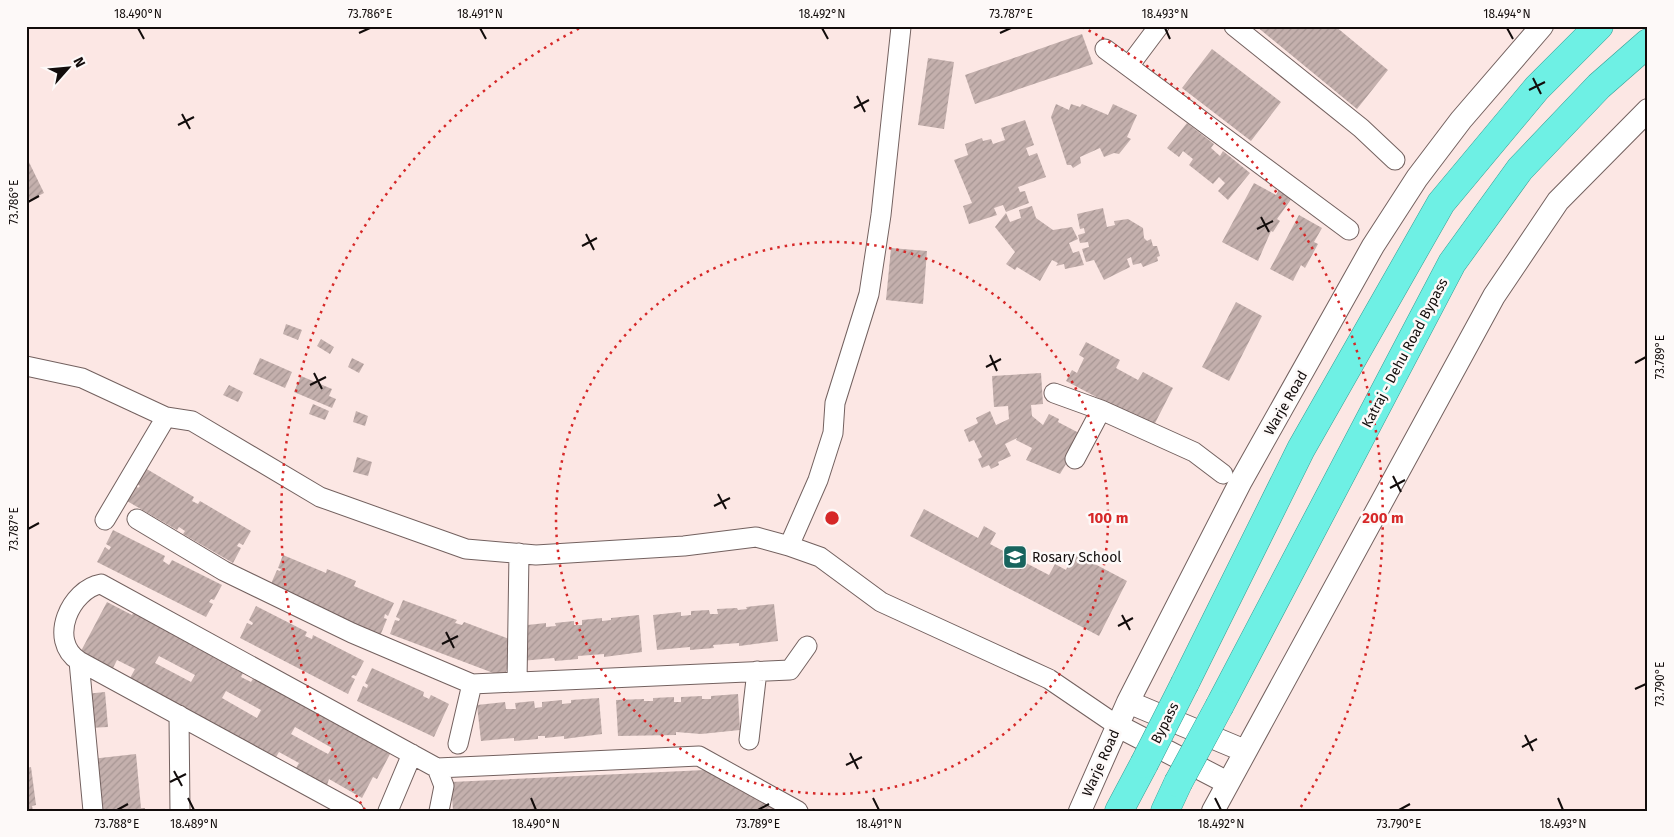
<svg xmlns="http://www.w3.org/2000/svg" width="1674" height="837" viewBox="0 0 1674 837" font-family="'Fira Sans',sans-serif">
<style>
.building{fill:url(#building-hatch);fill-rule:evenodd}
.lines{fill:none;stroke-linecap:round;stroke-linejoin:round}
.minor-casing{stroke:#73615f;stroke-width:21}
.tertiary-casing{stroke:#73615f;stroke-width:24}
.trunk-casing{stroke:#369e94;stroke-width:29}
.minor{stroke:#fff;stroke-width:19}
.tertiary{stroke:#fff;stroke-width:22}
.trunk{stroke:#6ef0e4;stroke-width:28}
.trunk-bridge-casing{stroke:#369e94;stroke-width:29;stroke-linecap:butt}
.trunk-bridge{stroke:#6ef0e4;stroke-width:28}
.ticks{fill:none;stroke:#120c0b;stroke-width:2}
.ring{fill:none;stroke:#d62828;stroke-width:2.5;stroke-dasharray:2.5 5}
.labels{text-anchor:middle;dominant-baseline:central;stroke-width:5;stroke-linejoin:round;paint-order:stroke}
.street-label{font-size:14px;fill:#120c0b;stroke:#fdf9f8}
.poi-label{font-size:14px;fill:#120c0b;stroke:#fdf9f8;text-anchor:start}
.centre{fill:#d62828;stroke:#fdf9f8;stroke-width:2.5}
.ring-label{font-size:15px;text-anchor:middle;font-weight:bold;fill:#d62828;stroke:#fdf9f8;stroke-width:5;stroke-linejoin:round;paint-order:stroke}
.neatline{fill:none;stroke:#120c0b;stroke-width:2}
.ticks-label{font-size:12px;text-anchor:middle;fill:#120c0b}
</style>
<defs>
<pattern id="building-hatch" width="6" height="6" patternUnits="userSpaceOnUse" patternTransform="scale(1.25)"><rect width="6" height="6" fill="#c4b0ad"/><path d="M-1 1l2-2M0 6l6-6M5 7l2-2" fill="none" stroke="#a79694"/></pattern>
</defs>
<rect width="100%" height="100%" fill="#fce7e4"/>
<path class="building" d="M1256,26H1335L1388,70L1357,109Z
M1082,34L1093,64L975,104L965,75Z
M1212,49L1281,102L1251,141L1182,88Z
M928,58L954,62L944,129L918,125Z
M1056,104L1069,110L1071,104L1080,107L1082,104L1108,115L1113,104L1137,115L1127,137L1131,139L1119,154L1114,153L1104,157L1100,148L1080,157L1081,163L1073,168L1071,165H1067L1051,117Z
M1025,120L1034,145L1026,148L1029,156L1037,153L1046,177L1018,187L1020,192L1025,191L1029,203L1006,212L1003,205L994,208L997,215L969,224L963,206L972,203L954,160L968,155L965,144L982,138L983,141L991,139L993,144L1005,140L1001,128Z
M1187,123L1214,144L1211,148L1220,156L1223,151L1250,173L1228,200L1218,191L1225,183L1219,177L1213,184L1189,165L1193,159L1183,151L1179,157L1167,148Z
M26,156L44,193L30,200L26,193Z
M1254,183L1276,195L1279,190L1292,198L1277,219L1280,221L1273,232L1271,231L1258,261L1222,242Z
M1032,206L1036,218L1053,230L1072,227L1078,239L1069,243L1073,253L1079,251L1084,265L1065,269L1064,264L1056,266L1058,263L1052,260L1040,281L1017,267L1015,270L1006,264L1015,252L995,227L1006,213L1010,222L1021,218L1019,210Z
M1103,208L1107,227L1115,225L1114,221L1128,219L1143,228L1144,238L1147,241L1151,239L1153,246H1157L1160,256L1157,257L1158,261L1143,267L1141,263L1133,265L1131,257L1127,259L1130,267L1104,280L1094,260L1086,262L1082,249L1089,247L1088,242L1080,243L1078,235L1085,233L1084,228L1080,229L1077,214Z
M1299,215L1322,228L1314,242L1318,244L1305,268L1301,265L1293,281L1270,269Z
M891,248L927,251L923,304L886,300Z
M1236,302L1262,316L1229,381L1202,367Z
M286,324L302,330L298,340L283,334Z
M321,339L334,347L330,354L317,346Z
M1086,342L1120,360L1116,368L1138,380L1143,372L1173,388L1153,427L1066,381L1072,370L1077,373L1084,358L1079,355Z
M260,358L292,372L285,388L253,374Z
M352,358L364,364L359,373L348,367Z
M1041,373L1043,404L1031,405L1032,416L1043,425L1049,414L1059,419L1058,422L1079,433L1076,447L1067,465L1066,464L1060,474L1026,460L1032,448L1016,440L1017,438L1005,444L1011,456L998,462L999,465L991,469L989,465L982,468L978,459L982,457L974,440L969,442L964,430L978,423L976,418L990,411L996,425L1009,419L1008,406L994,407L992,376Z
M301,376L332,389L329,396L336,399L332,408L294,392Z
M229,385L243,392L238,402L223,395Z
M313,404L329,411L325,420L309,414Z
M356,411L368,416L365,426L353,422Z
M357,457L372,462L368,476L353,472Z
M145,468L194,497L192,501L198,504L200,501L251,531L243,545L239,543L237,546L241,548L233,563L183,534L185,531L179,527L177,530L127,501L136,486L138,488L140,486L136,483Z
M924,509L978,538L984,526L996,533L990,544L1049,575L1055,564L1066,570L1074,553L1127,581L1099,636L910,536Z
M113,530L165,556L163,561L169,565L172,560L222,585L214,600L211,599L209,602L213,604L206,617L97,562L105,547L109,550L111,547L106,544Z
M283,555L326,573L327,569L356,581L354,586L394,603L388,616L385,614L384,618L387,619L380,636L270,586L277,570L280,571L281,569L278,568Z
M403,600L457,620L455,623L462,625L464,622L517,642L504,677L390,634L395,620L399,621L400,619L396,617Z
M107,602L132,615L135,610L245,669L241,677L251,682L256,674L367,734L364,739L390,754L377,779L373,777L362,798L329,779L327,785L296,768L299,763L279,752L276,757L130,678L135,669L117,660L113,668L81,651ZM159,656L195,675L191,682L155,663ZM226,691L261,710L257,718L222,698ZM295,727L332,748L328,754L291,734Z
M774,604L778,641L739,646V643L713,645L714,648L690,650V647L657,650L653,615L681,612V616L691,615V611L709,610L710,614H718L717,609L737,608L738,610L747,609L746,607Z
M256,606L307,632L305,636L312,639L313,635L364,661L356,676L353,675L351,677L355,679L348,694L240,638L247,623L252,625L253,623L249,620Z
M639,615L642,652L604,657V654L578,656V659L555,661L554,658L521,661L518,626L546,623V627L556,626L555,623L574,621V625H582V620L602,618V621L611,620V618Z
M372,668L424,692L423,696L429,699L431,695L449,704L434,737L357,701L363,686L367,688L368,685L365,683Z
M105,692L108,727L88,728L85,694Z
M738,694L740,730L701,734L676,732V735L618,736L616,700L644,699V701H653V698L674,697V702H681V697L702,696V699H711V696Z
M599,698L602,734L564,739V736L545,738V736H538V739L514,741V738L481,741L477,705L505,702L506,709H516L515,703L534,701L535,708L542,707V702L562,700V704L571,703V700Z
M136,754L141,808H145V811H96L91,759Z
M31,767L36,805L32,806L33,811H26V768Z
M705,770L779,811H453L451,782Z"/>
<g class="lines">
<defs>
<path id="minor" d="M1234,26L1361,128L1395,160
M1105,49L1349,230
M1129,66L1159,26
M26,366L82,378L166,417L192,421L320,497L466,549L536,555L684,546L756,537L789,546L820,557L881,602L1049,679L1118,726
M1054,393L1101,410L1194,452L1223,474
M1075,459L1101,410
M137,519L224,571L352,633L472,684L790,670L807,646
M105,520L166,417
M789,546L818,480L833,433L835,403L869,294L881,215L901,27
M79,661C47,640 71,589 101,584L437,768L699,756L798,811
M517,682L519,553
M179,715L180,811
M749,740L757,671
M458,744L472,684
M437,768L444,786L439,811
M93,811L79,661L354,811
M388,811L412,754"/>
<path id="tertiary" d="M1128,702L1245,751
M1118,726L1228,783
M1080,811L1128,702L1241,481L1373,246L1417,178L1461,120L1542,26
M1213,811L1494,296L1558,201L1648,110"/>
<path id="trunk" d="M1185,683L1301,449L1441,203L1537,88L1599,26
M1220,705L1452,263L1520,169L1599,86L1648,43
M1119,811L1144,764
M1165,811L1178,783"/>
</defs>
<use href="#minor" class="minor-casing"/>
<use href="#tertiary" class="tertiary-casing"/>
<use href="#trunk" class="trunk-casing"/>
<use href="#minor" class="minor"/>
<use href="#tertiary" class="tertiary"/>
<use href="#trunk" class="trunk"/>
<defs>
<path id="trunk-bridge" d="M1144,764L1185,683
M1178,783L1220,705"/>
</defs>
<use href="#trunk-bridge" class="trunk-bridge-casing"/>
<use href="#trunk-bridge" class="trunk-bridge"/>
</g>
<path class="ticks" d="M138,28L144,39M480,28L486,39M822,28L828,39M1165,28L1170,39M1507,28L1513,39M359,33L370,28M1000,33L1011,28M1533,78L1541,94M1529,90L1545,82M857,96L865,112M854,108L869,100M182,114L190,129M178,125L194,117M28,202L39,196M1261,217L1269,232M1257,229L1273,221M586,234L594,250M582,246L597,238M990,355L997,371M1635,363L1646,357M986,367L1001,359M314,373L322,389M310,385L326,377M1393,476L1401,492M1390,488L1405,480M718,494L726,509M714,506L730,498M28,529L39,523M1122,615L1130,630M1118,626L1133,618M446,632L454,648M442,644L458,636M1635,689L1646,684M1525,735L1533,751M1522,747L1537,739M850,753L858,769M846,765L862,757M174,771L182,786M170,782L186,774M188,798L194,810M531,798L536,810M873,798L879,810M1215,798L1221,810M1558,798L1563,810M117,810L128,804M758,810L769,804M1399,810L1410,804"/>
<g class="ring">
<circle cx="832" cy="518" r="276"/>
<path d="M365 810A551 551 0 0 1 582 27M1082 27A551 551 0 0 1 1299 810"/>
</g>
<defs>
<symbol id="school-square" viewBox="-11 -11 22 22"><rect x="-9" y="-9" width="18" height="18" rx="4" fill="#18645e" stroke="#fdf9f8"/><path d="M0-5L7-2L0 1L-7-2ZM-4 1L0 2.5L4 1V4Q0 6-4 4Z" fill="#fff"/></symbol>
</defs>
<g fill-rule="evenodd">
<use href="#school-square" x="1001" y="543" width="28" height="28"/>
</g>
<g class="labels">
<g class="street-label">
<text transform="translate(1405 353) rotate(-62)">Katraj - Dehu Road Bypass</text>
<text transform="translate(1286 403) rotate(-60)">Warje Road</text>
<text transform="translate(1165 723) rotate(-63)">Bypass</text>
<text transform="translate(1101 763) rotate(-66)">Warje Road</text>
</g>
<g class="poi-label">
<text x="1032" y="557">Rosary School</text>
</g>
</g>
<circle cx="832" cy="518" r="8" class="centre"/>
<g class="ring-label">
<text x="1108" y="523">100 m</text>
<text x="1383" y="523">200 m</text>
</g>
<rect width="1674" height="837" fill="none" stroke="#fdf9f8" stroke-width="55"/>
<g transform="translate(68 68) rotate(63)" stroke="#fdf9f8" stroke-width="4" paint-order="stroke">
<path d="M0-4L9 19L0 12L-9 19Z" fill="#120c0b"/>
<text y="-8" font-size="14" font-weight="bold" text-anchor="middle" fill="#120c0b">N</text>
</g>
<rect x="28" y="28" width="1618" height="782" class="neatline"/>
<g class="ticks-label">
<text x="138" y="18">18.490°N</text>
<text x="370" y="18">73.786°E</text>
<text x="480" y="18">18.491°N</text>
<text x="822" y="18">18.492°N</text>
<text x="1011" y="18">73.787°E</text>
<text x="1165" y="18">18.493°N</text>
<text x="1507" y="18">18.494°N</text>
<text transform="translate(14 202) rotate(-90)" y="4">73.786°E</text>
<text transform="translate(1660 357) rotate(-90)" y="4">73.789°E</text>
<text transform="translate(14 529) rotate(-90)" y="4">73.787°E</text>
<text transform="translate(1660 684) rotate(-90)" y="4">73.790°E</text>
<text x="117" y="828">73.788°E</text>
<text x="194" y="828">18.489°N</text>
<text x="536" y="828">18.490°N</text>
<text x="758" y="828">73.789°E</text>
<text x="879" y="828">18.491°N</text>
<text x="1221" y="828">18.492°N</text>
<text x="1399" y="828">73.790°E</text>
<text x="1563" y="828">18.493°N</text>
</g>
</svg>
